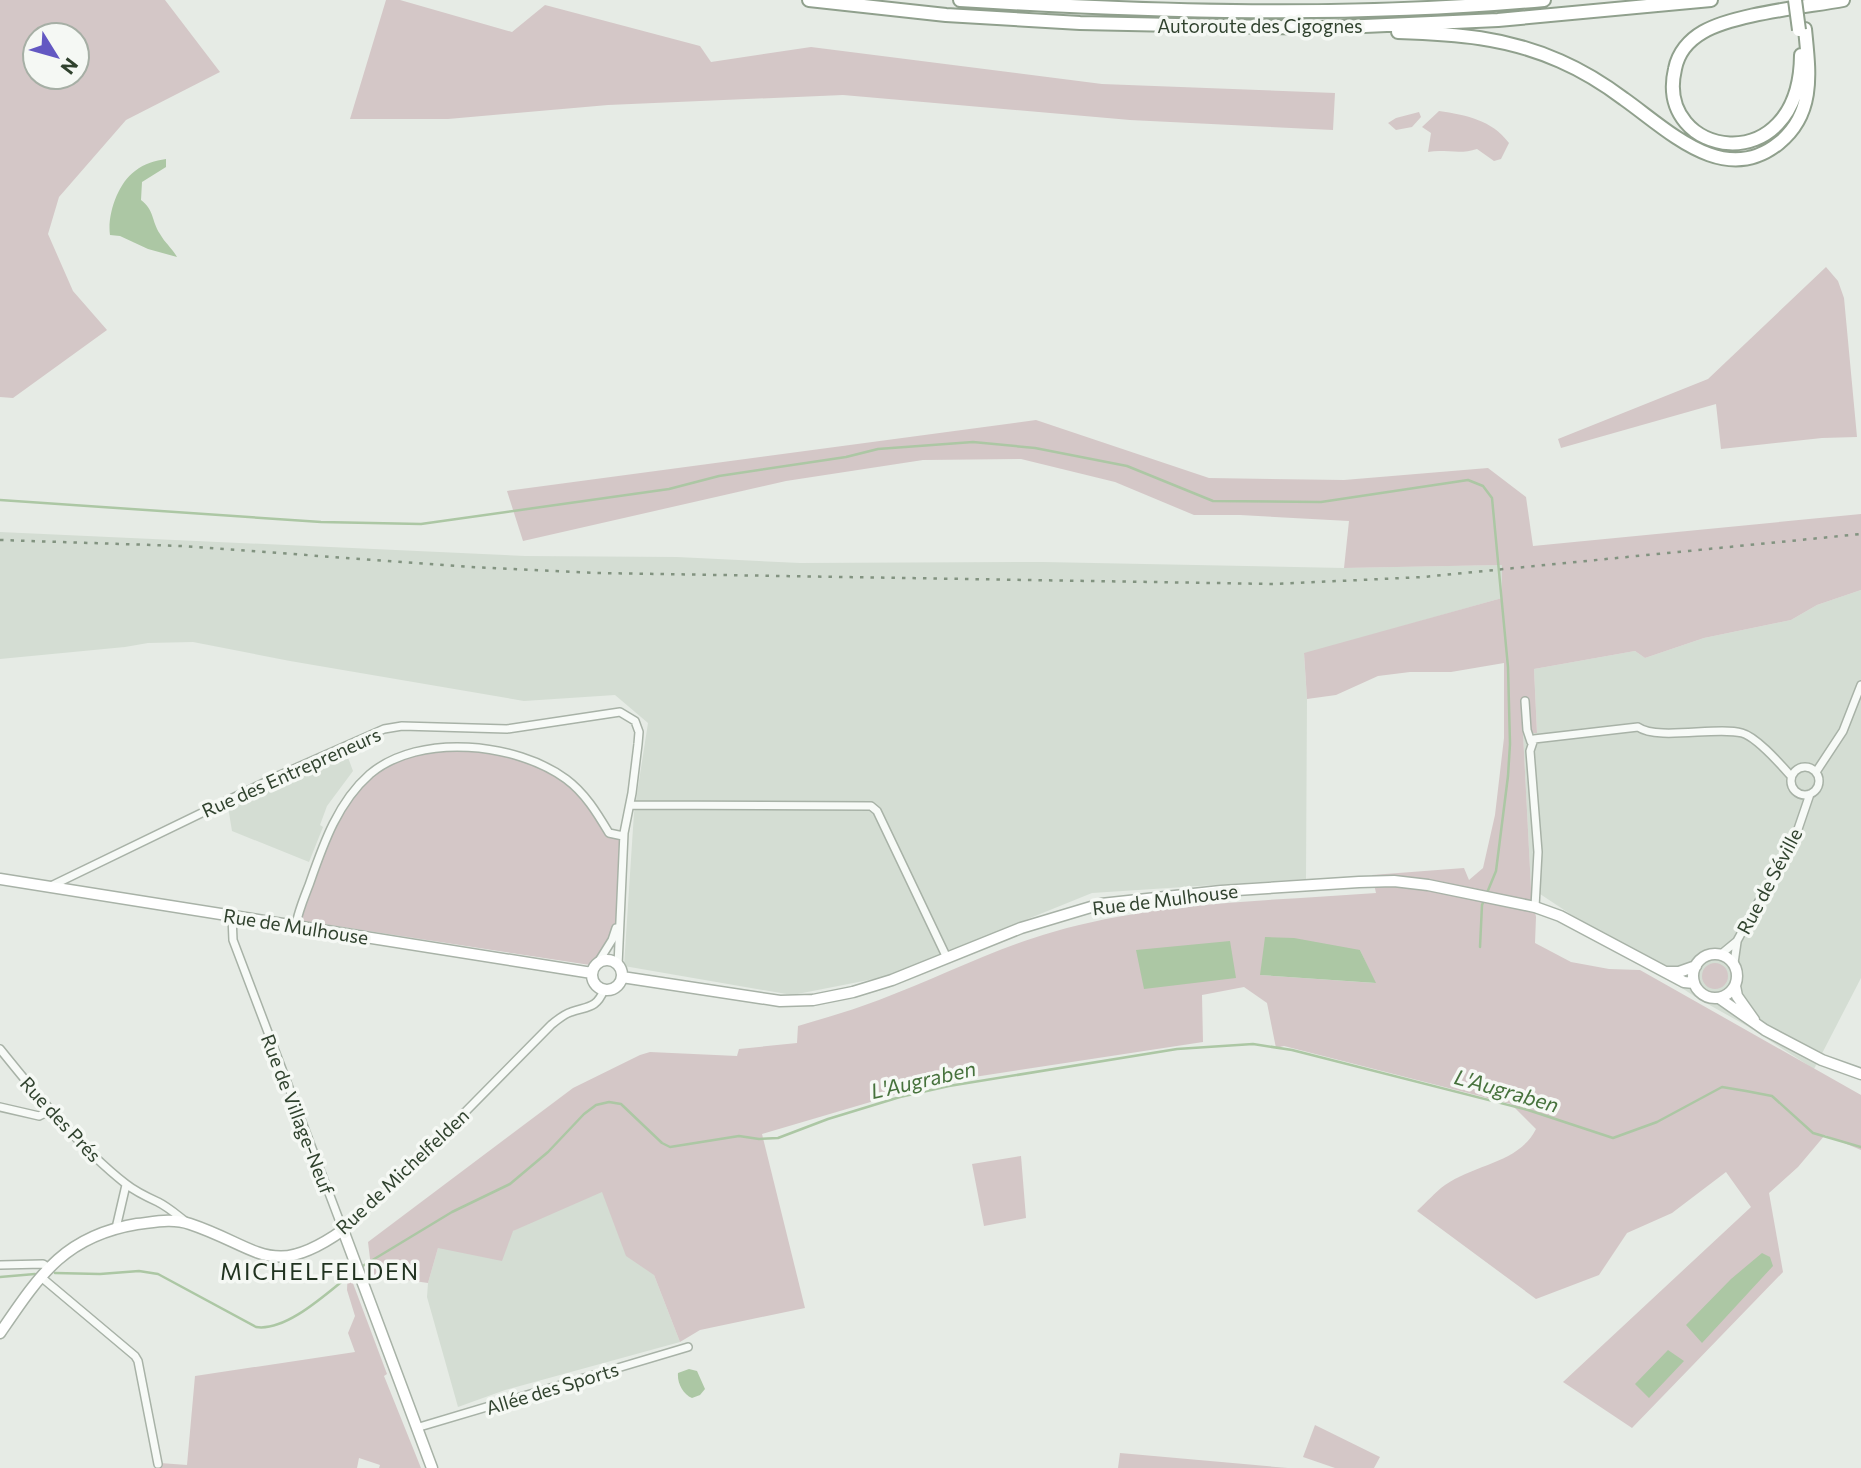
<svg xmlns="http://www.w3.org/2000/svg" width="1861" height="1468" viewBox="0 0 1861 1468" font-family="Commissioner,sans-serif">
<style>
.built{fill:#d4ddd3}
.green{fill:#d4c7c7;fill-rule:evenodd}
.water{fill:#acc7a4}
.lines{fill:none;stroke-linecap:round;stroke-linejoin:round}
.stream{stroke:#acc7a4;stroke-width:2.5}
.street-casing{stroke:#a8b2a7;stroke-width:10}
.secondary-casing{stroke:#a8b2a7;stroke-width:13}
.highway-casing{stroke:#90a08d;stroke-width:16}
.street{stroke:#f7faf7;stroke-width:7}
.secondary{stroke:#fff;stroke-width:10}
.highway{stroke:#fff;stroke-width:12}
.rail{stroke:#829380;stroke-width:2.5;stroke-dasharray:3.5 7;stroke-linecap:butt}
.highway-bridge-casing{stroke:#90a08d;stroke-width:16;stroke-linecap:butt}
.highway-bridge{stroke:#fff;stroke-width:12}
.labels{text-anchor:middle;dominant-baseline:central;stroke-width:7;stroke-linejoin:round;paint-order:stroke}
.street-label{font-size:19px;fill:#30422e;stroke:#f5f8f4}
.water-label{font-size:21px;font-style:italic;fill:#46723c;stroke:#f5f8f4}
.quarter-label{font-size:23px;letter-spacing:2px;fill:#213320;stroke:#f5f8f4}
</style>
<rect width="100%" height="100%" fill="#e6ebe5"/>
<path class="built" d="M0,532L525,556L677,557L800,563L1043,562L1344,568L1502,565V598L1304,654L1307,699L1306,879L1092,893L884,977L792,995L624,966L634,813L648,723L615,695L524,701L290,661L193,642L148,643L125,647L0,659Z
M1861,590V978L1814,1069L1747,1026L1697,998L1531,888L1523,733L1537,732L1534,669L1635,651L1645,658L1704,638L1791,620L1817,605Z
M346,752L353,771L327,806L320,825L323,827L309,862L232,831L228,807Z
M619,1160L654,1275L680,1342L505,1390L458,1407L427,1297L428,1283L438,1248L513,1231Z"/>
<path class="green" d="M0,0H165L220,72L126,120L59,197L48,234L73,291L107,330L13,398L0,397ZM77,35V77H35V35Z
M386,0H400L512,32L545,5L700,46L711,62L811,47L1102,84L1335,93L1333,130L1130,120L843,95L608,105L448,119H350Z
M1439,111C1466,115 1492,120 1509,143L1501,159L1494,161L1477,149C1460,155 1445,149 1428,152L1431,133L1422,127Z
M1419,112L1421,117L1412,127L1396,130L1388,123L1396,118Z
M1826,267L1838,281L1844,298L1857,437L1822,438L1721,449L1716,404L1561,448L1558,439L1708,379Z
M1036,420L1209,478L1344,480L1488,468L1526,497L1533,546L1861,514V590L1817,605L1791,620L1704,638L1645,658L1635,651L1534,669L1537,733H1523L1531,888L1536,917L1535,943L1571,962L1609,969L1640,970L1861,1095V1150L1825,1135L1798,1167L1769,1193L1783,1272L1632,1428L1563,1382L1751,1207L1726,1172L1672,1213L1627,1233L1599,1275L1536,1299L1417,1211C1426,1203 1435,1192 1445,1185C1475,1164 1519,1163 1536,1129L1511,1104L1284,1046L1276,1048L1267,1003L1244,987L1202,995L1203,1042L935,1083L762,1134L805,1308L700,1330L680,1342L654,1275L626,1256L602,1192L513,1231L502,1261L438,1248L428,1283L372,1275L368,1242L573,1088L640,1055L650,1052L737,1056L739,1049L797,1043L798,1026C825,1018 853,1010 879,1000C938,978 993,949 1053,932C1155,902 1270,901 1376,893L1372,875L1464,868L1469,880L1483,868L1495,815L1504,738V663L1451,672H1410L1378,676L1336,695L1307,699L1304,653L1502,598V565L1344,568L1349,521L1240,515H1194L1115,482L1021,459L923,460L786,481L523,541L507,491ZM1360,950L1375,983L1260,975Z
M451,748L518,755L568,781L609,833L623,836L619,921L600,956L590,965L297,920L333,823L370,775L401,758Z
M1702 976a13 13 0 1 1 26 0a13 13 0 1 1-26 0Z
M1021,1156L1026,1218L984,1226L972,1164Z
M348,1270L387,1374L384,1376L421,1468H379L380,1465L359,1458L357,1468H160V1463L187,1465L195,1376L355,1352L348,1333L355,1316L347,1290Z
M1315,1425L1380,1457L1374,1468H1335L1303,1457Z
M1120,1453L1288,1468H1118Z"/>
<path class="water" d="M166,159V167L142,182L141,200C155,211 151,220 160,234C165,243 172,248 177,257L148,249L120,236L110,235C107,215 118,183 135,171C145,163 155,161 166,159Z
M1265,937L1294,938L1360,950L1376,983L1260,975Z
M1230,941L1236,978L1144,989L1136,950Z
M1762,1253L1770,1257L1773,1266L1702,1343L1686,1325L1731,1279Z
M1668,1350L1684,1361L1649,1398L1635,1384Z
M689,1369L697,1371L705,1389L700,1395L692,1398C683,1394 677,1383 678,1373Z"/>
<g class="lines">
<path class="stream" d="M0,500L321,522L421,524L669,489L719,476L846,457L878,449L973,442L1035,448L1127,466L1213,501L1321,502L1468,480L1483,486L1492,498L1508,667L1510,744L1508,776L1496,871L1482,905L1480,947
M361,1267L452,1212L510,1184L548,1152L584,1114L596,1105L609,1102L621,1104L662,1143L670,1147L739,1136L759,1139L778,1138L828,1119L900,1097L949,1086L1177,1049L1253,1044L1292,1050L1528,1110L1613,1138L1657,1122L1722,1087L1746,1091L1772,1096L1813,1133L1861,1147
M55,1273L100,1274L139,1271L158,1274L256,1327C288,1332 331,1289 355,1271
M0,1277L35,1274"/>
<defs>
<path id="street" d="M1525,701L1527,730L1531,742
M1791 781a14 14 0 1 1 28 0a14 14 0 1 1-28 0Z
M1816,772L1843,731L1861,685
M630,805L871,806L877,811L947,958
M51,886L280,775L384,729L402,726L507,729L620,712L635,721L639,732L638,744L632,793L624,833L618,965
M1535,907L1538,852L1530,751L1534,739L1638,727C1658,741 1717,726 1742,733C1757,737 1781,765 1791,776
M232,916L233,940L343,1230L404,1174L551,1025C557,1020 564,1014 571,1012C588,1006 596,1009 604,990
M296,925C298,912 304,898 309,885C323,845 337,803 370,774C420,732 517,743 566,779C585,793 597,813 609,833L623,836
M1720,955L1737,941L1797,832L1810,794
M1734,963L1737,942
M597,964L612,940L616,928
M0,1049C37,1095 80,1148 126,1184C136,1192 147,1197 158,1202C168,1207 177,1215 185,1221
M0,1107L39,1116L51,1110
M116,1228L126,1185
M0,1265L43,1264L49,1268
M41,1277L135,1356L138,1361L158,1464
M416,1428L688,1347"/>
<path id="secondary" d="M0,879L592,973
M1693 976a22 22 0 1 1 44 0a22 22 0 1 1-44 0Z
M592 975a15 15 0 1 1 30 0a15 15 0 1 1-30 0Z
M1666,972H1679L1696,966
M622,977L780,1001L813,1000L853,992L892,980L1021,928L1101,904L1221,891L1359,882L1394,881L1428,885L1535,907L1560,916L1684,982L1694,983
M1735,986L1737,996L1754,1020
M1719,998L1765,1030L1822,1060L1861,1074
M0,1333C39,1276 64,1236 137,1224C155,1222 172,1218 190,1224C259,1247 271,1281 343,1230L432,1468"/>
<path id="highway" d="M809,0L946,15L1080,23L1320,28L1498,20L1711,0
M960,0C1154,12 1350,18 1544,0
M1398,32C1456,34 1506,37 1560,61C1583,71 1604,84 1624,99C1668,130 1724,188 1779,143C1816,113 1809,71 1805,29
M1801,55C1800,183 1654,158 1675,69C1678,53 1689,40 1703,32C1734,14 1805,7 1843,0"/>
</defs>
<use href="#street" class="street-casing"/>
<use href="#secondary" class="secondary-casing"/>
<use href="#highway" class="highway-casing"/>
<use href="#street" class="street"/>
<use href="#secondary" class="secondary"/>
<use href="#highway" class="highway"/>
<path class="rail" d="M0,540L182,546L471,567L597,573L1275,584L1423,577L1861,534"/>
<defs>
<path id="highway-bridge" d="M1795,0L1799,30"/>
</defs>
<use href="#highway-bridge" class="highway-bridge-casing"/>
<use href="#highway-bridge" class="highway-bridge"/>
</g>
<g class="labels">
<g class="street-label">
<text x="1260" y="25">Autoroute des Cigognes</text>
<text transform="translate(291 772) rotate(-24)">Rue des Entrepreneurs</text>
<text transform="translate(1769 881) rotate(-62)">Rue de Séville</text>
<text transform="translate(1165 899) rotate(-7)">Rue de Mulhouse</text>
<text transform="translate(296 926) rotate(9)">Rue de Mulhouse</text>
<text transform="translate(298 1114) rotate(69)">Rue de Village-Neuf</text>
<text transform="translate(61 1119) rotate(47)">Rue des Prés</text>
<text transform="translate(402 1171) rotate(-43)">Rue de Michelfelden</text>
<text transform="translate(552 1388) rotate(-17)">Allée des Sports</text>
</g>
<g class="water-label">
<text transform="translate(923 1079) rotate(-13)">L'Augraben</text>
<text transform="translate(1507 1090) rotate(16)">L'Augraben</text>
</g>
<g class="quarter-label">
<text x="320" y="1271">MICHELFELDEN</text>
</g>
</g>
<g transform="translate(56 56) rotate(127)"><circle r="33" fill="#f5f8f4" stroke="#a6afa5" stroke-width="2"/>
<path d="M0-5L12 26L0 18L-12 26Z" fill="#6358c2"/>
<text y="-10" font-size="19" font-weight="bold" text-anchor="middle" fill="#30422e">N</text>
</g>
</svg>
